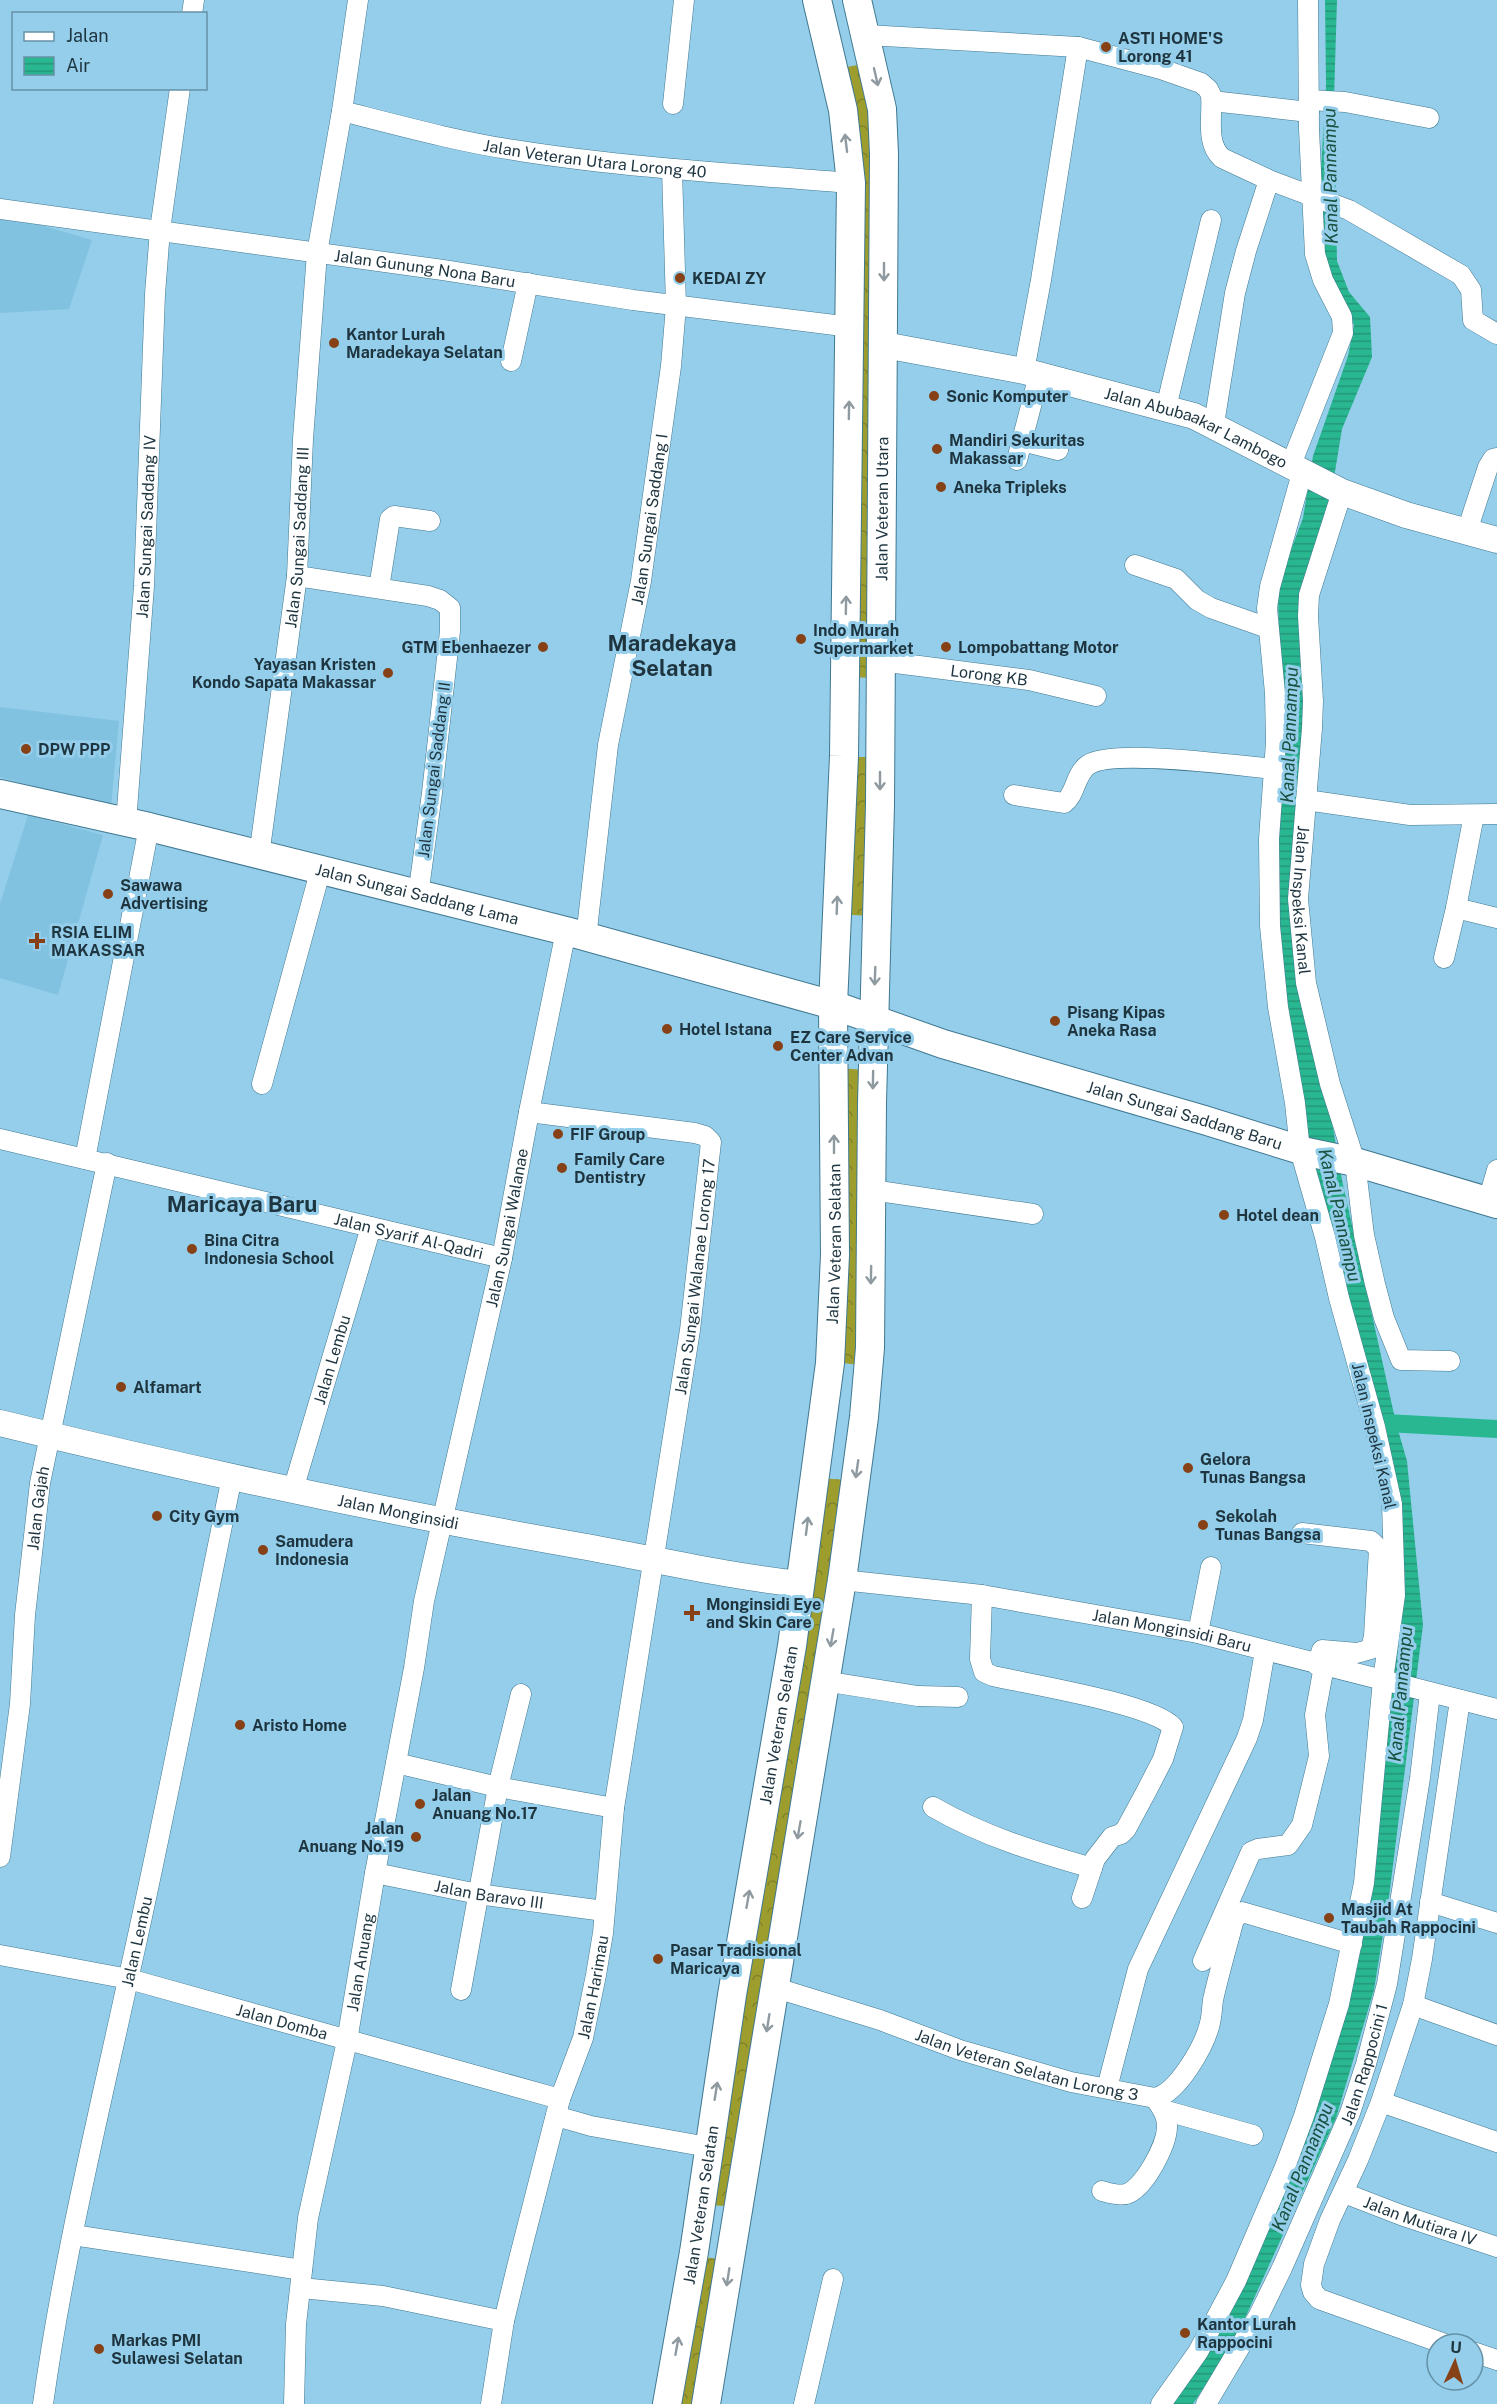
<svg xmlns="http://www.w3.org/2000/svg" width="1497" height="2404" viewBox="0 0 1497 2404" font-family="'Public Sans',sans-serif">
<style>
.built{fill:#81c2e0}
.forest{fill:url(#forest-crowns)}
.water{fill:url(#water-rules)}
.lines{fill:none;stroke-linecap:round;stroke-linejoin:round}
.canal{stroke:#29b791;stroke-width:18}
.minor-casing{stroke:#407891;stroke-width:21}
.tertiary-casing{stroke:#407891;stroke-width:27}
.secondary-casing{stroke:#407891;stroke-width:30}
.minor{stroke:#fff;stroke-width:20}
.tertiary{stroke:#fff;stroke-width:26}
.secondary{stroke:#fff;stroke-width:28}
.oneway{stroke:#8e9aa0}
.poi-dot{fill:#864216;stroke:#94ceea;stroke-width:2}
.labels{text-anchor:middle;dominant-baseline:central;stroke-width:6;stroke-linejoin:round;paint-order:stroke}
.poi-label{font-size:16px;font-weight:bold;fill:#1e3540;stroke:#94ceea;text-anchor:start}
.street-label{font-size:16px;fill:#1e3540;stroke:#94ceea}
.water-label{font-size:18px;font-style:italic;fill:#19503f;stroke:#94ceea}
.district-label{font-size:22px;font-weight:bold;fill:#1e3540;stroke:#94ceea}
</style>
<defs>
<pattern id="forest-crowns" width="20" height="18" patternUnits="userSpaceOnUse" patternTransform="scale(1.5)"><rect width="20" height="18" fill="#9d9d2e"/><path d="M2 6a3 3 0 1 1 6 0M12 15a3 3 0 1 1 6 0" fill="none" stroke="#7f8129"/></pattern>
<pattern id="water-rules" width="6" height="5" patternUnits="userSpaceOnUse" patternTransform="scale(1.5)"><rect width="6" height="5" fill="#29b791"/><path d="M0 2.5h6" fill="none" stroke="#239678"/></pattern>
</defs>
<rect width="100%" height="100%" fill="#94ceea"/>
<path class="built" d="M0,218L27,221L92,240L69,309L0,313Z
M0,707L119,721L111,807L0,777Z
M28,815L103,835L58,995L0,978V904Z"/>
<path class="forest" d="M863,64L870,115L874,678L848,677L841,68Z
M850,757H872L869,916L839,914Z
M838,1068L865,1070L859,1365L835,1362Z
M818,1478L848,1480L728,2206L704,2205Z
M696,2256L726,2260L702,2404H671Z"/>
<path class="water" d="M1325,0H1337L1334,99L1337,261L1349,292L1370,317L1372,357L1342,429L1329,508L1302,585L1306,722L1298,780L1292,888L1342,1180L1396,1423L1407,1461L1423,1625L1389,1897L1374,1990L1336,2118L1236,2338L1193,2404H1168L1228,2309L1299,2159L1346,2003L1398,1529L1336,1249L1306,1130L1280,992L1272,902L1279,648L1278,593L1283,571L1303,518L1313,456L1348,356L1354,325L1323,264L1320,186L1326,86Z"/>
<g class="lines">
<path class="canal" d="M1386,1423L1497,1429"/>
<defs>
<g id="minor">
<path d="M192,14L194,0"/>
<path d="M866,35L1078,47L1161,69L1201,83L1208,89L1211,95C1213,115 1205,143 1222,158L1269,180L1349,210L1461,275L1471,290L1473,320L1497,334"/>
<path d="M1309,100L1345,102L1429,118"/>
<path d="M1212,101L1309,112"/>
<path d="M673,104L684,0"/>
<path id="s1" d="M342,111C401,126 459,142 520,151C629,168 740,174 851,183"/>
<path id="s2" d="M0,209L443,270L633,300L851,327"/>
<path d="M511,361L528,283"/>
<path d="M1024,371L1041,280L1078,47"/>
<path d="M1166,408L1211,220"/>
<path d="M1214,424L1235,293L1246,251L1269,180"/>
<path d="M1022,441L1058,450"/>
<path d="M1017,460L1039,375"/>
<path d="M1290,467L1343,333L1342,317L1323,280L1315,254L1309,129L1308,0"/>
<path id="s3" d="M1342,492L1309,595L1308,616L1313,701L1312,728L1298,899L1306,983L1330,1084L1355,1162L1364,1235L1375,1284L1384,1318L1401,1360L1450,1361"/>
<path d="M1467,531L1488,467L1493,459L1497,458"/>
<path d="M1135,565L1176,579L1197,600L1211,608L1268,628"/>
<path d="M297,576L428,596L440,600L450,608V631L432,793L418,896"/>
<path d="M379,588L390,519L394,516L430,521"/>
<path id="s4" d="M880,661L1029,680L1096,696"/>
<path d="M1014,795L1064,803C1076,794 1075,774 1088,765C1112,748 1240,766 1274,769"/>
<path d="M1306,800L1410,815L1497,814"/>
<path id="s5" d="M126,823L144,586L155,294L160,230L180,88"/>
<path id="s6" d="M259,856L297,576L303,439L317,253L342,111L358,0"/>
<path d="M1456,908L1474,815"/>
<path id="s7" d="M586,938L608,745L641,581L671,366L676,306L672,169"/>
<path d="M1444,958L1456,908L1497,918"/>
<path d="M262,1084L320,872"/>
<path id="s8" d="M0,1139L502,1258"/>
<path d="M85,1159L149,827"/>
<path d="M872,1190L1033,1214"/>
<path d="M1488,1201L1497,1170"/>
<path id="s9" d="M293,1490L371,1227"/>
<path d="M1302,1533L1371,1541L1379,1549L1374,1636L1371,1649L1357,1653L1322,1650L1317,1665"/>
<path id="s10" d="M842,1580L982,1595L1198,1633L1497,1709"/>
<path d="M982,1595L980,1659L984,1672L993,1676C1028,1684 1153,1704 1173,1727L1163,1759L1146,1792L1126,1829L1121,1834L1112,1837L1095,1859L1082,1898"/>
<path d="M1198,1633L1211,1567"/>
<path d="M824,1681L918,1696L958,1697"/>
<path d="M396,1763L498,1787L614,1808"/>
<path d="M933,1807C983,1836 1036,1852 1092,1868"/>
<path id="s11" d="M0,1857L20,1704L25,1615L40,1483L107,1163"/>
<path id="s12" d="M375,1873L478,1894L604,1911"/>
<path d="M1430,1902L1497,1923"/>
<path id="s13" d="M0,1955L129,1979L560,2099"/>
<path d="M1203,1961L1251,1852L1258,1849L1288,1845L1302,1825L1319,1756L1315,1715L1324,1666"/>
<path id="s14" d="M773,1987L880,2020L960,2050L1071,2082L1155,2098C1178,2093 1205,2045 1210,2023C1212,2015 1212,2007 1213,2000C1219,1973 1227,1946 1234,1919L1242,1912L1352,1944"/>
<path d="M461,1990L498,1787L521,1694"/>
<path d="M1413,2005L1497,2035"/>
<path d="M1107,2088L1138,1969L1247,1738L1253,1720L1265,1651"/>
<path d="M1381,2102L1497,2142"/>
<path d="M1163,2110L1253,2135"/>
<path d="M556,2116L591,2126L708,2147"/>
<path d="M1102,2191C1109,2193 1118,2196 1126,2194C1144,2189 1166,2146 1167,2128C1168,2116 1161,2107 1155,2098"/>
<path id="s15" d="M1344,2193L1401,2215L1497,2247"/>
<path d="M73,2235L302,2270"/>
<path d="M301,2288L383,2296L504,2321"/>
<path d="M1445,2344L1319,2299L1313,2292L1311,2285L1314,2264L1330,2220L1358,2160L1381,2102L1413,2005L1422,1959L1460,1700"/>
<path d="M1473,2352L1497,2360"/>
<path id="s16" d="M43,2404C63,2261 97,2121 128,1980C166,1813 197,1645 232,1477"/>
<path id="s17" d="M294,2404L296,2324L308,2218L347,2041L375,1873L414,1668L424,1601L502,1258L529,1112L566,931"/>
<path id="s18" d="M491,2404L504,2321L517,2267L560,2099L583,2038L596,1975L603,1933L614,1808L690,1330L711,1142L705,1136L695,1133L529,1112"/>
<path d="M804,2404L833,2279"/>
<path d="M1161,2404L1198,2352L1236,2281L1285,2167L1304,2116L1339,2004L1364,1883L1383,1680L1395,1595L1392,1504L1375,1427L1339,1298L1325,1237L1300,1150L1295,1103L1278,1007L1270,926L1269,839L1276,742L1275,693L1267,608L1270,587L1302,473"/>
<path id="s19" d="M1206,2404L1259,2315L1282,2268L1350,2113L1366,2064L1387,1984L1420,1778L1430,1693"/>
</g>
<g id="tertiary">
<path id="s20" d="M884,345L1024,371L1194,416L1342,492L1406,515L1497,540"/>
<path id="s21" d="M0,1423C192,1470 386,1512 581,1546C654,1559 726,1576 800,1584"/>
</g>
<g id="secondary">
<path id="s22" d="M0,794L149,827L566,931L833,1005L943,1044L1204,1120L1307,1152L1355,1162L1497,1204"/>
<path id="s23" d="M667,2404L694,2252L732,1995L792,1646L830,1363L835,1255L833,1005L844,756L851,183L843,110L817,0"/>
<path id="s24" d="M706,2404L842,1580L864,1417L870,1348L872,1103L880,805L884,154L882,109L857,0"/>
</g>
</defs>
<use href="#minor" class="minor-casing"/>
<use href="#tertiary" class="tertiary-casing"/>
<use href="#secondary" class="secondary-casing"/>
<use href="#minor" class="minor"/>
<use href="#tertiary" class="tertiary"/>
<use href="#secondary" class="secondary"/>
</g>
<defs><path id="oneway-shaft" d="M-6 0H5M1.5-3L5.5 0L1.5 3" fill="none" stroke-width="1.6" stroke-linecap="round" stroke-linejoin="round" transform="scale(1.5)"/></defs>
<g class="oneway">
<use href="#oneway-shaft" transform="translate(876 77) rotate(77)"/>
<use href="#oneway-shaft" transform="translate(846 143) rotate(-97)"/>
<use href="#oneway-shaft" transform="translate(884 272) rotate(90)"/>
<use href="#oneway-shaft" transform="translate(849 410) rotate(-89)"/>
<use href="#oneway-shaft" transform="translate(846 605) rotate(-89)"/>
<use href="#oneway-shaft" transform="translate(880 781) rotate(90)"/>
<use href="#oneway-shaft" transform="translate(837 905) rotate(-88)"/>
<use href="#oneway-shaft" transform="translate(875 976) rotate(92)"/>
<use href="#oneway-shaft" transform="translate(873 1080) rotate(91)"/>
<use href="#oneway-shaft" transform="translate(834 1144) rotate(-90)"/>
<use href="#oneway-shaft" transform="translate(871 1275) rotate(91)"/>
<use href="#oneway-shaft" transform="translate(857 1469) rotate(98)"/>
<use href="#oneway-shaft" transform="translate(807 1526) rotate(-83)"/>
<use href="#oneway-shaft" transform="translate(832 1638) rotate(100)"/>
<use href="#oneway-shaft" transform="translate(799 1830) rotate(100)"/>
<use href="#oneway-shaft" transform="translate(748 1899) rotate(-80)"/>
<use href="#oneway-shaft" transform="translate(768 2023) rotate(99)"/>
<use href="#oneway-shaft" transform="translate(716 2091) rotate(-81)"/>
<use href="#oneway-shaft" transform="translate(728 2277) rotate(99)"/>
<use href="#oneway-shaft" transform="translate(677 2346) rotate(-80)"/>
</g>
<g class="poi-dot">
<circle cx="1106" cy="47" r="6"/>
<circle cx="680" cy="278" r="6"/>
<circle cx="334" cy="343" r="6"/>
<circle cx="934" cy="396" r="6"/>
<circle cx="937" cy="449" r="6"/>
<circle cx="941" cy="487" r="6"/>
<circle cx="801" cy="639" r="6"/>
<circle cx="543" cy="647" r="6"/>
<circle cx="946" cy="647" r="6"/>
<circle cx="388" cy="673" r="6"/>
<circle cx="26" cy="749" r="6"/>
<circle cx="108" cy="894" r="6"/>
<path d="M34 932h6v6h6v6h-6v6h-6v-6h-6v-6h6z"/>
<circle cx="1055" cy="1021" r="6"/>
<circle cx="667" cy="1029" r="6"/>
<circle cx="778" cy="1046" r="6"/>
<circle cx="558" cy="1134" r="6"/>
<circle cx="562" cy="1168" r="6"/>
<circle cx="1224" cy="1215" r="6"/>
<circle cx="192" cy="1249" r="6"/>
<circle cx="121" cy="1387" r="6"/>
<circle cx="1188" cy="1468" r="6"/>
<circle cx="157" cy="1516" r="6"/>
<circle cx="1203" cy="1525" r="6"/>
<circle cx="263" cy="1550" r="6"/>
<path d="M689 1604h6v6h6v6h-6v6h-6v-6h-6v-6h6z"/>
<circle cx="240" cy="1725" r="6"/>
<circle cx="420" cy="1804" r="6"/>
<circle cx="416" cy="1837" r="6"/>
<circle cx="1329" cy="1918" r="6"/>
<circle cx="658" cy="1959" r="6"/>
<circle cx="1185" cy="2333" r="6"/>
<circle cx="99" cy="2349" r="6"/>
</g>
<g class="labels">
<g class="poi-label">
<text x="1118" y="38">ASTI HOME'S<tspan x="1118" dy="18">Lorong 41</tspan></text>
<text x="692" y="278">KEDAI ZY</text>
<text x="346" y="334">Kantor Lurah<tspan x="346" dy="18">Maradekaya Selatan</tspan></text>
<text x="946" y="396">Sonic Komputer</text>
<text x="949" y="440">Mandiri Sekuritas<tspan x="949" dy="18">Makassar</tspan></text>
<text x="953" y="487">Aneka Tripleks</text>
<text x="813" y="630">Indo Murah<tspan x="813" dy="18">Supermarket</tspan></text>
<text x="531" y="647" text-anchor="end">GTM Ebenhaezer</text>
<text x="958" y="647">Lompobattang Motor</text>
<text x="376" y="664" text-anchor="end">Yayasan Kristen<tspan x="376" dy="18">Kondo Sapata Makassar</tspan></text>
<text x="38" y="749">DPW PPP</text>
<text x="120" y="885">Sawawa<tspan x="120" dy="18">Advertising</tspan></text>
<text x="51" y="932">RSIA ELIM<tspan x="51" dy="18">MAKASSAR</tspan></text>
<text x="1067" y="1012">Pisang Kipas<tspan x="1067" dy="18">Aneka Rasa</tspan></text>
<text x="679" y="1029">Hotel Istana</text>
<text x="790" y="1037">EZ Care Service<tspan x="790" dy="18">Center Advan</tspan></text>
<text x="570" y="1134">FIF Group</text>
<text x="574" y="1159">Family Care<tspan x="574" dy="18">Dentistry</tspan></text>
<text x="1236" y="1215">Hotel dean</text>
<text x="204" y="1240">Bina Citra<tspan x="204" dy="18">Indonesia School</tspan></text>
<text x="133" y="1387">Alfamart</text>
<text x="1200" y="1459">Gelora<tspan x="1200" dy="18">Tunas Bangsa</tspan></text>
<text x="169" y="1516">City Gym</text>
<text x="1215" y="1516">Sekolah<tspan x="1215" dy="18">Tunas Bangsa</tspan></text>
<text x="275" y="1541">Samudera<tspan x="275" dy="18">Indonesia</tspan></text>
<text x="706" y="1604">Monginsidi Eye<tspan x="706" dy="18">and Skin Care</tspan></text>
<text x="252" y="1725">Aristo Home</text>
<text x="432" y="1795">Jalan<tspan x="432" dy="18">Anuang No.17</tspan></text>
<text x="404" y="1828" text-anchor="end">Jalan<tspan x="404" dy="18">Anuang No.19</tspan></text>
<text x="1341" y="1909">Masjid At<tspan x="1341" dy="18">Taubah Rappocini</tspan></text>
<text x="670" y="1950">Pasar Tradisional<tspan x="670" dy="18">Maricaya</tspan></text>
<text x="1197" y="2324">Kantor Lurah<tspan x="1197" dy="18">Rappocini</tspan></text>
<text x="111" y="2340">Markas PMI<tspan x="111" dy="18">Sulawesi Selatan</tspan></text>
</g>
<g class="street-label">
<text stroke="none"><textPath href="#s1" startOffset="258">Jalan Veteran Utara Lorong 40</textPath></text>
<text stroke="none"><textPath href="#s2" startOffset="429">Jalan Gunung Nona Baru</textPath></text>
<text stroke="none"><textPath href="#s20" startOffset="324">Jalan Abubaakar Lambogo</textPath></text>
<text stroke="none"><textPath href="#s24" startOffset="1908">Jalan Veteran Utara</textPath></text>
<text stroke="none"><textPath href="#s7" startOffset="424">Jalan Sungai Saddang I</textPath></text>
<text stroke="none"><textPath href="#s5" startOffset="297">Jalan Sungai Saddang IV</textPath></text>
<text stroke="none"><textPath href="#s6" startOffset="321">Jalan Sungai Saddang III</textPath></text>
<text stroke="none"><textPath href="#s4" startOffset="110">Lorong KB</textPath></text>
<text transform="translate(434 770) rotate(-83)">Jalan Sungai Saddang II</text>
<text stroke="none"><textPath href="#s22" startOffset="429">Jalan Sungai Saddang Lama</textPath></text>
<text stroke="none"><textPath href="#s3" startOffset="414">Jalan Inspeksi Kanal</textPath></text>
<text stroke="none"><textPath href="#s22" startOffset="1228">Jalan Sungai Saddang Baru</textPath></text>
<text stroke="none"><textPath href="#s17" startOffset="1197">Jalan Sungai Walanae</textPath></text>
<text stroke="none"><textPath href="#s8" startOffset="420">Jalan Syarif Al-Qadri</textPath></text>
<text stroke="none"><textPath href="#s23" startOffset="1173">Jalan Veteran Selatan</textPath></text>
<text stroke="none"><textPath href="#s18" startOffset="1148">Jalan Sungai Walanae Lorong 17</textPath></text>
<text stroke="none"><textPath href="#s9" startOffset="136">Jalan Lembu</textPath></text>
<text transform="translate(1374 1436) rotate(77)">Jalan Inspeksi Kanal</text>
<text stroke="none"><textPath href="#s11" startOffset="351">Jalan Gajah</textPath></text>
<text stroke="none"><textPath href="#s21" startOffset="408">Jalan Monginsidi</textPath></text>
<text stroke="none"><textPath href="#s10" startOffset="334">Jalan Monginsidi Baru</textPath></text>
<text stroke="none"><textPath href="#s23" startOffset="688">Jalan Veteran Selatan</textPath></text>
<text stroke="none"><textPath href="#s12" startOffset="116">Jalan Baravo III</textPath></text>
<text stroke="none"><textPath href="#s16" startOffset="472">Jalan Lembu</textPath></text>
<text stroke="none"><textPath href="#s17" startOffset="448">Jalan Anuang</textPath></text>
<text stroke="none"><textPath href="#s18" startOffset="430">Jalan Harimau</textPath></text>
<text stroke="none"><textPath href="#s13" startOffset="290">Jalan Domba</textPath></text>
<text stroke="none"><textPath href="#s14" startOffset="266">Jalan Veteran Selatan Lorong 3</textPath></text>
<text stroke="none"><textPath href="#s19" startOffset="376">Jalan Rappocini 1</textPath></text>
<text stroke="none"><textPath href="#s23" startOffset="202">Jalan Veteran Selatan</textPath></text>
<text stroke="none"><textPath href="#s15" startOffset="81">Jalan Mutiara IV</textPath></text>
</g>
<g class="water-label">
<text transform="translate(1330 176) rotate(-91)">Kanal Pannampu</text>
<text transform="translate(1289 735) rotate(-88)">Kanal Pannampu</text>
<text transform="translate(1340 1215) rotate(77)">Kanal Pannampu</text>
<text transform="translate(1400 1694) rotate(-85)">Kanal Pannampu</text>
<text transform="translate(1302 2167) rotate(-68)">Kanal Pannampu</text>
</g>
<g class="district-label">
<text x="672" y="643">Maradekaya<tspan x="672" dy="25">Selatan</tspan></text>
<text x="242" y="1204">Maricaya Baru</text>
</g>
</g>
<rect x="12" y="12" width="195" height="78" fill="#94ceea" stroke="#6591a6" stroke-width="1.5"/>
<rect x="24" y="32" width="30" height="9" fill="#ffffff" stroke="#6591a6" stroke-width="1.5"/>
<text x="66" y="42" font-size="18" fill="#1e3540">Jalan</text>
<rect x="24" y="57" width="30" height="18" fill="url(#water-rules)" stroke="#6591a6" stroke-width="1.5"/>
<text x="66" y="72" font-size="18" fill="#1e3540">Air</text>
<g transform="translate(1455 2362) rotate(4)"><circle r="28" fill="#94ceea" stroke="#6591a6" stroke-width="1.5"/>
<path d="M0-4.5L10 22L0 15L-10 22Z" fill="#864216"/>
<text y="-9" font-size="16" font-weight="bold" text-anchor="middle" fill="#1e3540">U</text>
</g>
</svg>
